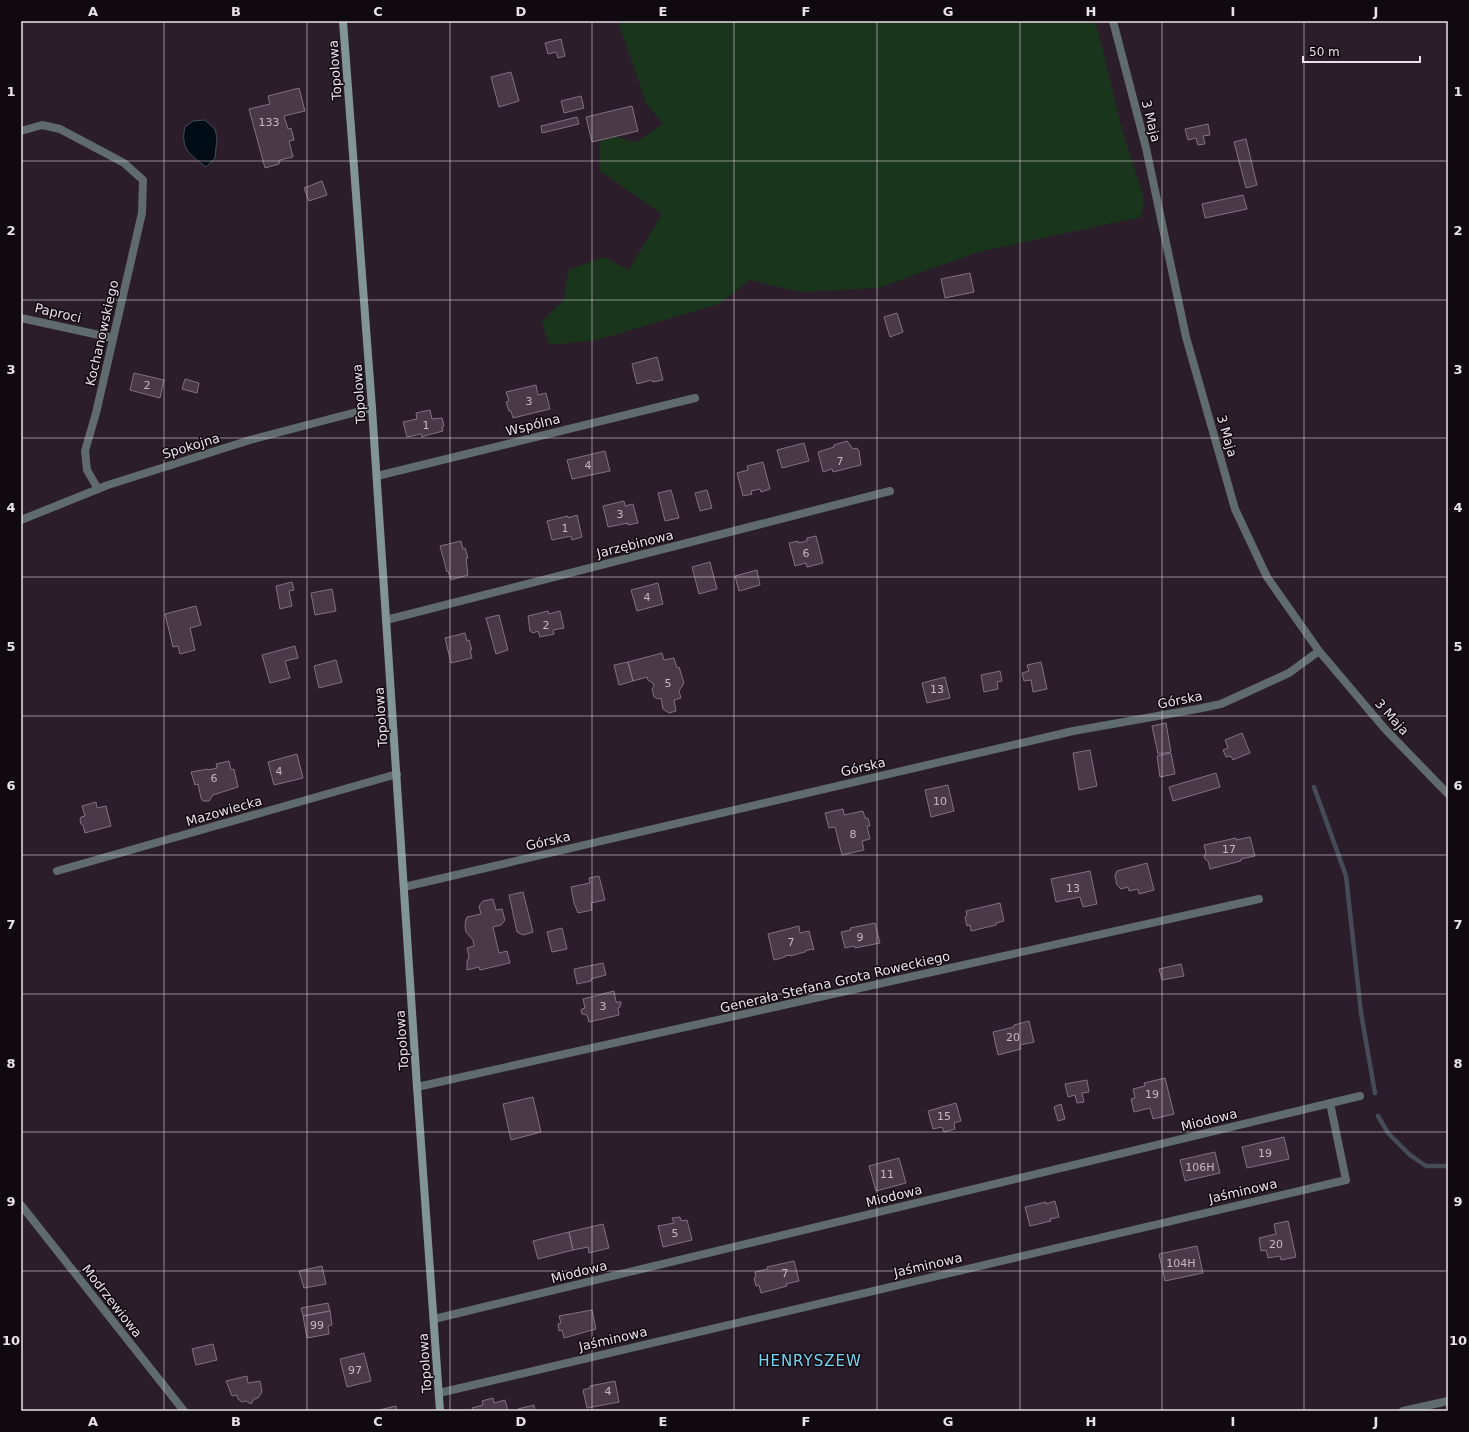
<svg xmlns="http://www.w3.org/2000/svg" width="1469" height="1432" viewBox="0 0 1469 1432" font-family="'DejaVu Sans',sans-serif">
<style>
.green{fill:#19351c}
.water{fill:#000c15;stroke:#464c55}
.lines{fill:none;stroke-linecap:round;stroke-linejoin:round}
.stream{stroke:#464c55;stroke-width:4.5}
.building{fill:#4a3a48;stroke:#827180}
.street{stroke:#5f6b6c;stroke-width:8}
.secondary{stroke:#819496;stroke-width:8}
.grid{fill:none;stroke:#ebe1ea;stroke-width:1;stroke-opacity:0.55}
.labels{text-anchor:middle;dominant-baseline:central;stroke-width:3;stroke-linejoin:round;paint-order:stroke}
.number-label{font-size:11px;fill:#c3b7c2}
.street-label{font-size:13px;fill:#ebe1ea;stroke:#10090f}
.quarter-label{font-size:15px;letter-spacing:1px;fill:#75d6f3;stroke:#10090f}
.neatline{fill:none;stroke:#ebe1ea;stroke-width:1.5}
.grid-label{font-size:13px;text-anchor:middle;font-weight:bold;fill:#ebe1ea}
</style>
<rect width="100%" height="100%" fill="#2b1d2a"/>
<path class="green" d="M618,21H1093L1098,30L1122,130L1144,199L1141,217L978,252L878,288L800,292L750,280L719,304L597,340L549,345L542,321L564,300L568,270L604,257L629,270L662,214L599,170L600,133L636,142L663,124L646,103Z"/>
<path class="water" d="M205,120L215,129L217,138L215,158L206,167C190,155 180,148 185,127L193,121Z"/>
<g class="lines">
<path class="stream" d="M1314,787L1346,876L1361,1013L1375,1093
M1378,1116L1388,1133L1410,1155L1426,1166H1448"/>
</g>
<path class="building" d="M561,39L565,56L558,58L556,52L548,54L545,43Z
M511,72L519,101L499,107L491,77Z
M299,88L305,111L284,116L288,129L291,128L294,140L289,141L293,157L280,160L279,164L265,168L249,109L270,104L268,96Z
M581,96L584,108L564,113L561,101Z
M632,106L638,131L592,142L586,117Z
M577,117L579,124L542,133L541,126Z
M1208,124L1210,135L1203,136L1205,144L1198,145L1196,138L1188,140L1185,129Z
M1246,139L1257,185L1246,188L1234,142Z
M322,181L327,195L309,201L304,188Z
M1243,195L1247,209L1205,218L1202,204Z
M970,273L974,292L945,298L941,279Z
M897,313L903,332L890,337L884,317Z
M657,357L663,380L653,382L652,380L637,384L632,364Z
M134,373L164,380L160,398L130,390Z
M185,379L199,383L197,393L182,389Z
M536,385L538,395L546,393L550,409L513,418L511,411H509L506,402L509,401L506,392Z
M430,410L432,419L442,418L444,426L442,427L443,431L424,436L422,437L421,434L407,437L403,422L417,419L416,413Z
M847,441L853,449L857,448L859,451L861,465L833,472L832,469L823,472L818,452L834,447V445Z
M804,443L809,461L782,468L777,450Z
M605,451L610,471L572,479L567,460Z
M763,462L770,489L761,492L760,489L751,491L752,494L743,496L737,473L748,470L747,466Z
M671,490L679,518L665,521L658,493Z
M707,490L712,508L700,511L695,493Z
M624,501L625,506L633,504L638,523L628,525V523L608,527L603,506Z
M577,515L582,537L572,540L571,536L552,540L547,521L568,516V518Z
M816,536L823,563L807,567L806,563L795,566L789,543L798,541V543L807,541V538Z
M461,541L463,549L465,548L468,558H466L468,575L451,580L448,571L447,572L440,546Z
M710,562L717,589L699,594L692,567Z
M757,570L760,585L739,591L735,576Z
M292,582L294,590L289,591L292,606L280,609L276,586Z
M658,583L663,604L637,611L631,590Z
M332,589L336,611L315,615L311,593Z
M196,606L201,625L190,628L195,650L180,654L178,646L173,647L165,614Z
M548,611L549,614L560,611L564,628L553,630L554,634L540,637L538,631L533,633L530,631L528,616Z
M499,615L508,650L496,654L486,618Z
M465,633L467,641L469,640L472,650H470L472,658L451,663L445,638Z
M295,646L298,658L285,661L290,678L270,683L262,655Z
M662,653L664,660L674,658L677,668L679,667L684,683L679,691L681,698L674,700L676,711L669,713L663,709L661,698L658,699L654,697L652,689L654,686L653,683L648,680L647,677L633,681L628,662Z
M336,660L342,682L319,688L314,666Z
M628,662L633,681L619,685L614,665Z
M1041,662L1047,689L1033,692L1031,680L1024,681L1022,673L1029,671L1027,665Z
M1000,671L1002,681L997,682L998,689L984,692L981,675Z
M945,677L950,698L927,703L922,683Z
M1166,723L1171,752L1158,754L1152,726Z
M1242,733L1250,753L1235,759L1233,760L1231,756L1226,757L1223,750L1228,748L1225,740Z
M1090,750L1097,786L1079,790L1073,753Z
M1171,753L1175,774L1160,777L1157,756Z
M297,754L303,778L274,785L268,762Z
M229,761L231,770L234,769L238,787L213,795L209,801H203L201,798L198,784L195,785L191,772L208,769V770L217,768L216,764Z
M1216,773L1220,787L1173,801L1169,787Z
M948,785L954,811L931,817L925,790Z
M96,802L97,808L106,806L111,826L85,833L83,825L81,824L80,820L81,817L85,816L82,806Z
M843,809L844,815L863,811L865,818H868L870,826H867L870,839L862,841L864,850L842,855L835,827L829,828L825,813Z
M1250,837L1255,856L1241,859V861L1210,869L1208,861L1205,859L1204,856L1206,853L1204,845L1236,838V840Z
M1147,863L1154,890L1139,894L1138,889L1129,891L1128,887L1121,889L1117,885L1115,876L1117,871Z
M1090,871L1097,904L1083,907L1080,897L1056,902L1051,879Z
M599,876L605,900L591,903L592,910L578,913L574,903L571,887L590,883L589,878Z
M523,892L533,932L523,935L517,932L509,895Z
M493,899L496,910L502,909L505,920L501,925L493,927L499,953L507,951L510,963L480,970L479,967L467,970V962L469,956L467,948L474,946L473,940L466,932L465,926L466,919L467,917L481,914L479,906L483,901Z
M1000,903L1004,921L996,923V925L971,931L970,925L967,926L965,917L967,916L966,911Z
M875,923L880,943L855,948L854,946L845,948L841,932L851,930L850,928Z
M799,926L800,933L809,931L814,950L812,949L805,951V952L790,956V955L785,956V957L774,960L768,934Z
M562,928L567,949L552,952L547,932Z
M603,963L606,975L591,979V981L577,984L574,969Z
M1181,964L1184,976L1162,980L1159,969Z
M614,991L616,1002H621L620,1007L618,1008L619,1015L589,1022L587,1015L582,1014L581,1011L582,1009L585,1008L583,999Z
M1029,1021L1034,1042L1020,1045L1021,1049L998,1055L993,1032L1014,1027V1025Z
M1165,1078L1174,1114L1153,1119L1150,1108L1134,1112L1131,1099L1135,1098L1133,1089L1145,1086L1144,1083Z
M1087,1080L1089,1092L1082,1093L1084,1102L1077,1103L1075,1095L1068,1097L1065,1084Z
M533,1097L541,1132L511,1140L503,1104Z
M956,1103L961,1121L954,1123L955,1129L944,1132L942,1127L933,1129L928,1111Z
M1061,1104L1065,1119L1058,1121L1054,1107Z
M1284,1137L1289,1159L1247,1168L1242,1147Z
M1215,1152L1220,1173L1185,1181L1180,1160Z
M899,1158L906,1183L876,1191L869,1166Z
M1055,1201L1059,1217L1050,1219L1051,1221L1030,1226L1025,1207L1046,1202V1204Z
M680,1217L681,1221L687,1220L692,1240L663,1247L658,1226L674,1223L672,1218Z
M1288,1221L1296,1257L1281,1260L1280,1256L1268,1258L1266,1250L1261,1251L1259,1238L1276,1234L1274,1224Z
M603,1224L609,1248L589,1253L588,1247L573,1250L569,1232Z
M569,1232L573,1250L538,1259L533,1241Z
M1197,1246L1203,1273L1165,1281L1159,1254Z
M794,1261L799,1281L786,1284L787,1286L761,1293L759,1285L756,1286L754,1278L756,1277L755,1272L768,1269L767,1267Z
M322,1266L326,1284L304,1288L299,1271Z
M328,1303L330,1311L303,1316L301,1308Z
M592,1310L596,1329L564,1338L562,1330L559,1331L558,1324L561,1323L559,1316Z
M330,1311L332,1325L328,1326L329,1334L307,1338L303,1316Z
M213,1344L217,1360L196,1365L192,1349Z
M364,1353L371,1381L347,1387L340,1359Z
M247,1376L248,1383L260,1381L262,1392L258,1398L254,1399L251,1404L246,1401L242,1402L238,1399L237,1395L232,1396L226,1381Z
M615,1381L619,1402L587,1408L583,1390L590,1388V1386Z
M493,1398L494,1403L505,1400L508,1411H473L472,1408L483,1405L482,1401Z
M534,1405L535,1411H519L518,1409Z
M396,1406L397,1411H375Z"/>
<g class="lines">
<path class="street" d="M1113,21L1146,148L1186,337L1235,509L1267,577L1319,651L1385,729L1448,794
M21,131L42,125L60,129L124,163L143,180L142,213L96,413L85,451L87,470L98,489
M21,318L113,338
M377,476L695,398
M21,520L108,485L250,440L372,408
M386,620L890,491
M57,871L397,774
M404,887L1073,731L1197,709L1221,704L1289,673L1319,651
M417,1087L1259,899
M21,1205L184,1411
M434,1319L1360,1096
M439,1393L1346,1180L1330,1103
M1403,1411L1448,1401"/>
<path class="secondary" d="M343,21L372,408L417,1087L440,1411"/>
</g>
<path class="grid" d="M164,21V1411M307,21V1411M450,21V1411M592,21V1411M734,21V1411M877,21V1411M1020,21V1411M1162,21V1411M1304,21V1411M21,161H1448M21,300H1448M21,438H1448M21,577H1448M21,716H1448M21,855H1448M21,994H1448M21,1132H1448M21,1271H1448"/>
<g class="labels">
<g class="number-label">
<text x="269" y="122">133</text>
<text x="147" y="385">2</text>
<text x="529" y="401">3</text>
<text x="426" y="425">1</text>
<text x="840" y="461">7</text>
<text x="588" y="465">4</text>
<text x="620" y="514">3</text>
<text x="565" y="528">1</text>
<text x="806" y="553">6</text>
<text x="647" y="597">4</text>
<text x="546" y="625">2</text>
<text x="668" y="683">5</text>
<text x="937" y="689">13</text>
<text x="279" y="771">4</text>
<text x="214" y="778">6</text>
<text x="940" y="801">10</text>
<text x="853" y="834">8</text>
<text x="1229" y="849">17</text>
<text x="1073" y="888">13</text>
<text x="860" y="937">9</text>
<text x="791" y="942">7</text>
<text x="603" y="1006">3</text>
<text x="1013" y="1037">20</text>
<text x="1152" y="1094">19</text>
<text x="944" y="1116">15</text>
<text x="1265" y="1153">19</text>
<text x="1200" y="1167">106H</text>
<text x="887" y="1174">11</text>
<text x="675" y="1233">5</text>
<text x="1276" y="1244">20</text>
<text x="1181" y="1263">104H</text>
<text x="785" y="1273">7</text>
<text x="317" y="1325">99</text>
<text x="355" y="1370">97</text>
<text x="608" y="1391">4</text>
</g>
<g class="street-label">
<text transform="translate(335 70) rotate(-94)">Topolowa</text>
<text transform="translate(1151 121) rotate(76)">3 Maja</text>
<text transform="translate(58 313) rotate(13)">Paproci</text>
<text transform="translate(102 333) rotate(-77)">Kochanowskiego</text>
<text transform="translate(359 394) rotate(-94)">Topolowa</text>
<text transform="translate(533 425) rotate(-14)">Wspólna</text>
<text transform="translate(1227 436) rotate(74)">3 Maja</text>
<text transform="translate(191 446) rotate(-17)">Spokojna</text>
<text transform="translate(635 544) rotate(-14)">Jarzębinowa</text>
<text transform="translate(1180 700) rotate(-11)">Górska</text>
<text transform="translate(381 717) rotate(-94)">Topolowa</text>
<text transform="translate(1392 717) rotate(48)">3 Maja</text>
<text transform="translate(863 767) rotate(-13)">Górska</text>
<text transform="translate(224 811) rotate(-16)">Mazowiecka</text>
<text transform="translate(548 841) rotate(-13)">Górska</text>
<text transform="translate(835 982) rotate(-13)">Generała Stefana Grota Roweckiego</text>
<text transform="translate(402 1040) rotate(-94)">Topolowa</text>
<text transform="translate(1209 1120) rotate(-14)">Miodowa</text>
<text transform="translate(1243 1191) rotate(-13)">Jaśminowa</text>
<text transform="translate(894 1196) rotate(-14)">Miodowa</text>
<text transform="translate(928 1265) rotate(-13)">Jaśminowa</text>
<text transform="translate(579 1272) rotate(-14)">Miodowa</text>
<text transform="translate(112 1301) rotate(52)">Modrzewiowa</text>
<text transform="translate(613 1339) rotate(-13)">Jaśminowa</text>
<text transform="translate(425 1363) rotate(-94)">Topolowa</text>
</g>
<g class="quarter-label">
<text x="810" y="1361">HENRYSZEW</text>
</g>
</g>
<rect width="1469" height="1432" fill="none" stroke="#10090f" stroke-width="44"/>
<path d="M1303 56v6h117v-6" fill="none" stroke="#ebe1ea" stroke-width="2"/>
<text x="1309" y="56" font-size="12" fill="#ebe1ea" stroke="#10090f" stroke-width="3" paint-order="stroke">50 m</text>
<rect x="22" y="22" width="1425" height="1388" class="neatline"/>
<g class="grid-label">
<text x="93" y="16">A</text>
<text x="236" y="16">B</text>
<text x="378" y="16">C</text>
<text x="521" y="16">D</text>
<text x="663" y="16">E</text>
<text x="806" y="16">F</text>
<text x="948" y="16">G</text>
<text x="1091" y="16">H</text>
<text x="1233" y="16">I</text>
<text x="1376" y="16">J</text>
<text x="11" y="96">1</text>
<text x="1458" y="96">1</text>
<text x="11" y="235">2</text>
<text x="1458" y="235">2</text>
<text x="11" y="374">3</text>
<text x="1458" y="374">3</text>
<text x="11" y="512">4</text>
<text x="1458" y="512">4</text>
<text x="11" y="651">5</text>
<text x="1458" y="651">5</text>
<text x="11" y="790">6</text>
<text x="1458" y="790">6</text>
<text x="11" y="929">7</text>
<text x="1458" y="929">7</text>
<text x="11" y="1068">8</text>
<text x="1458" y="1068">8</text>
<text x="11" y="1206">9</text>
<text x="1458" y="1206">9</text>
<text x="11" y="1345">10</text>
<text x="1458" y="1345">10</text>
<text x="93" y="1426">A</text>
<text x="236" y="1426">B</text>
<text x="378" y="1426">C</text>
<text x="521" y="1426">D</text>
<text x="663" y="1426">E</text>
<text x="806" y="1426">F</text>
<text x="948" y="1426">G</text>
<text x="1091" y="1426">H</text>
<text x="1233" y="1426">I</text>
<text x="1376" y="1426">J</text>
</g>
</svg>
